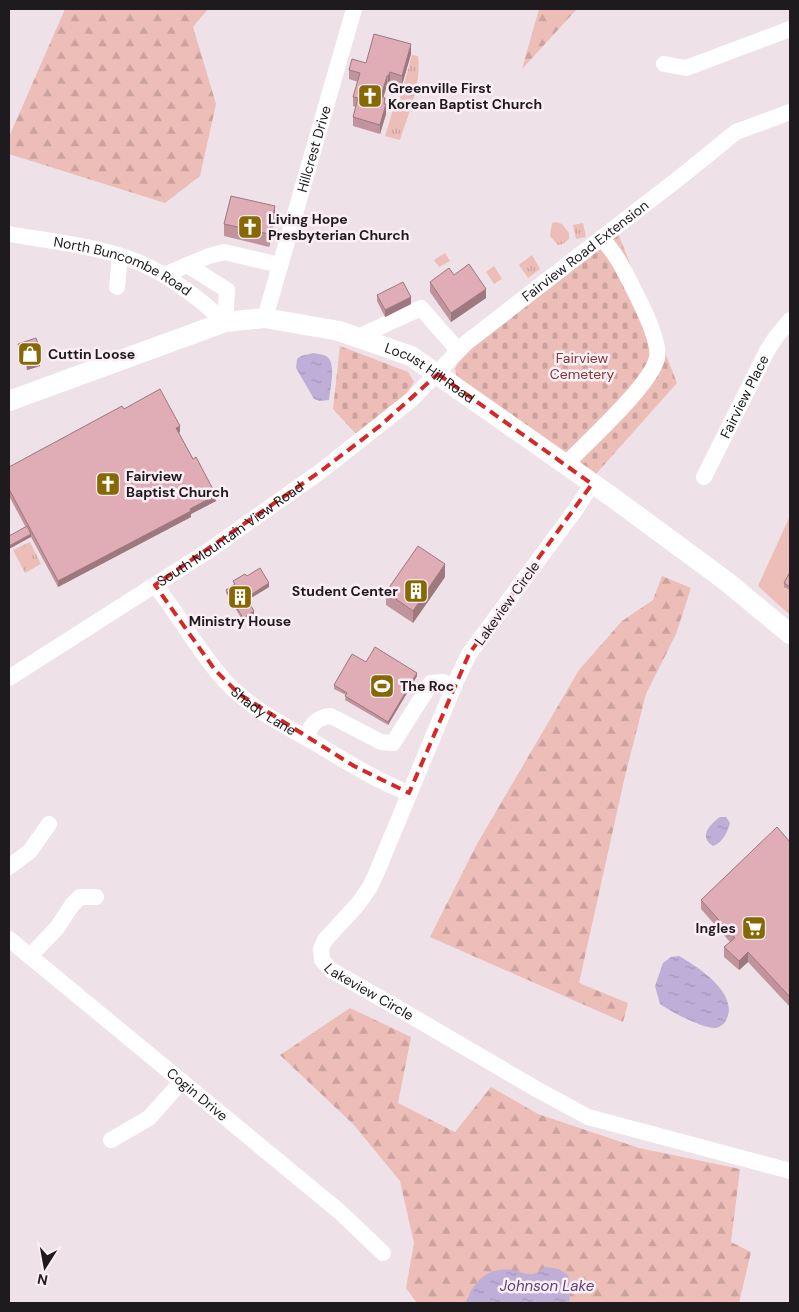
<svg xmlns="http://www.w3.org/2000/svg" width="799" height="1312" viewBox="0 0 799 1312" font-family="'DM Sans',sans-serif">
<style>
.grass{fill:url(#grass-tufts)}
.forest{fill:url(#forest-firs)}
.cemetery{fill:url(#cemetery-stones)}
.garden{fill:#edbdb8}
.water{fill:url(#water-ripples)}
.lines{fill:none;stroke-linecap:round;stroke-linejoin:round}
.minor{stroke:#fff;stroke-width:16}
.major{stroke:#fff;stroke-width:20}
.wall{fill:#c1949d}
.shaded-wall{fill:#9d787f}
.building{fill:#e0acb6;stroke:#9d787f}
.marked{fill:none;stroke:#d62828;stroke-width:4;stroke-dasharray:10 6;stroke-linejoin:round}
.labels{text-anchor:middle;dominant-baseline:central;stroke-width:5;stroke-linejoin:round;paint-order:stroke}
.poi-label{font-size:14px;font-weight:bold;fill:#1f1a1d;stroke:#fbeef5;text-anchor:start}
.street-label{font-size:14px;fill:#1f1a1d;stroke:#fbeef5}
.park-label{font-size:14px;fill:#7b3a35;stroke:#fbeef5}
.water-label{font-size:15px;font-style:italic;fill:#5c4379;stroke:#fbeef5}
</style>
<defs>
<pattern id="grass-tufts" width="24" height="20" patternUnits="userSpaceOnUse" patternTransform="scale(1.25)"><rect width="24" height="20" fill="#edbdb8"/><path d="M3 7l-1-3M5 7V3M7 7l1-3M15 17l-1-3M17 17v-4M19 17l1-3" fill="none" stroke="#cba29e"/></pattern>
<pattern id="forest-firs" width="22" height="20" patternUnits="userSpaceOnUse" patternTransform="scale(1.25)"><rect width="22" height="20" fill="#edbdb8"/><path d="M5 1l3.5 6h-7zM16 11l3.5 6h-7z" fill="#cba29e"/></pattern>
<pattern id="cemetery-stones" width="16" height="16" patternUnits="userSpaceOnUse" patternTransform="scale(1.25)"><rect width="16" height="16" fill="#edbdb8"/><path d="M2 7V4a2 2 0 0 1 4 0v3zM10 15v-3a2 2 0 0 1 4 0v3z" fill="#cba29e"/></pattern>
<pattern id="water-ripples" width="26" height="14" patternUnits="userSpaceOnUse" patternTransform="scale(1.25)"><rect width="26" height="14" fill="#bfaed7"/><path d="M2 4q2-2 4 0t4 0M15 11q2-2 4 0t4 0" fill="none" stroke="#a495b8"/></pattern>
</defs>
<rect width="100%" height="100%" fill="#eee1e8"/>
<path class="grass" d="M412,55L418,56C422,84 408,114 400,140L385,136L393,110L399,102Z
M556,222L562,224L569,233V239L563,244L558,245L550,236L552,223Z
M583,223L586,237L576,239L573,225Z
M445,253L450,261L439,267L434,260Z
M532,255L540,269L528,278L519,265Z
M494,266L502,279L494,284L486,272Z
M30,542L41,564L25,573L13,550Z"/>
<path class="forest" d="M65,9H208L193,27L216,104L200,176L165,203L9,154V137Z
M539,9H577L522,69Z
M662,576L691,588L676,634L646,694L625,776L579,983L628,1003L623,1022L430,937L477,844L579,670L622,621L653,600Z
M350,1008L411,1037L398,1103L455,1132L491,1087L538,1114L639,1148L740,1169L731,1242L751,1252L739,1303H417L406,1288L414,1243L400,1181L354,1125L280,1055Z"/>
<path class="cemetery" d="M618,233L677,383L595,475L458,381L455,369L461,356Z
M340,346L408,372L414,382L402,400L356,434L333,409Z"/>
<path class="garden" d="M790,516V615L758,586Z"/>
<path class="water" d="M313,353C317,354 322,354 326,356C337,362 330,389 329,400L320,401L314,399L296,368L297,359L301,356Z
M720,817H726L730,823C727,833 723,842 713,846C698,837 710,824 720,817Z
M679,956C697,966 738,993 727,1018C726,1022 721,1027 716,1028C704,1029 671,1012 660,1004L655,986L663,963L671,957Z
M546,1267L559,1269L568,1275L571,1290L569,1303H466C473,1282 488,1266 512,1270C518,1271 526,1275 532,1274C536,1274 542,1269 546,1267Z"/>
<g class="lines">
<g class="minor">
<path d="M664,64L686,68L790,29"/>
<path id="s1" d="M9,234C53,242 111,247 151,268C178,282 202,301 225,322"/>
<path d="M187,265L227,290L225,322"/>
<path d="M164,275L209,256L224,252L280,265"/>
<path d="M117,287L120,256"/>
<path id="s2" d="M265,318L354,9"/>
<path d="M358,337L421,308L458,350"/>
<path d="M565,465C587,442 651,385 657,358C660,342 644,310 637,296C627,276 618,255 601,238"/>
<path id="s3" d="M704,477L767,351L776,337L790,320"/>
<path id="s4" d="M592,484L576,509L469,654L457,679L376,874L370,887L358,904L325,940L321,949L322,960L331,970L396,1007L538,1090L588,1117L790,1171"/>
<path id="s5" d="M155,585C179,615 199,652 224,680C249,707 281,724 312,741C344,760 375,780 409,793"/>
<path id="s6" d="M9,678L208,551L321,471L411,400L466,343L683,175L736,132L790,112"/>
<path d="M305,737C312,725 316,717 331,716L381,742L393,743L431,683L443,682L454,687"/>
<path d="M9,867L30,851L49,824"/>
<path id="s7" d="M9,939L340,1212L383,1253"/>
<path d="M30,956L57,928L72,905L80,897H96"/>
<path d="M111,1140L149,1118L182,1081"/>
</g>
<path class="major" id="s8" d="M9,401L225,322L265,318L339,331L411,356L612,497L726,581L790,634"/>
</g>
<path class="wall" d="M411,54L402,85L390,82L388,86L387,85L383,97L385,104L386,114L380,134L353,126V117L356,107L353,106V97L358,82L349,79V70L366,63Z
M390,88L399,89L398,94L390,92Z
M275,218L269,247L224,236V224Z
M454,275L486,298L451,322L430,292V282Z
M377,295L411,304L385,317L377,301Z
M18,344L41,359H40V366L27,370L26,365L23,366L18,350Z
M124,409L180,432L179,433L216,501L191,514V517L58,587L9,496V467Z
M790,572V590L784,587V583Z
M247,576L269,587L247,600L254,615L243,621L226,593V590L234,585L233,581Z
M445,577L413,623L386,605V592Z
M417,676L388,725L345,700L346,695L334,689V685Z
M790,842V1007L748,962L739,970L724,957V947L730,942L701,909V900Z"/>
<path class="shaded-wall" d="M411,44V54L402,85V76Z
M390,72V82L388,86V76Z
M387,76V85L381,106V96Z
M386,104V114L380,134V125Z
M275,206V218L269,247V234Z
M486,289V298L451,322V313Z
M411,297V304L385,317V310Z
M41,352V359L38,360V353Z
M23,359H26V365L23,366Z
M40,359V366L27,370V363Z
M180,426V432L176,434V428Z
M216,495V501L191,514V517L58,587V581Z
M31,534V537L9,549V546Z
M445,564V577L413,623V611Z
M269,583V587L246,601V598Z
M254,611V615L243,621V618Z
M417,673V676L388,725V722Z
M748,952V962L739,970V961Z"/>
<path class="building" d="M374,34L411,44L402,76L390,72L388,76H387L381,96L385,98L384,104H386L380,125L353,117L358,98L353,97L360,73L349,70L352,59L366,63Z
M392,83L399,86L398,91L390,88Z
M231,196L275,206L269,234L224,224Z
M469,264L486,289L451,313L430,282L449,268L454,275Z
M403,282L411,297L385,310L377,295Z
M36,338L41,352L38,353L40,359L27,363L26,359H23L18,344Z
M160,389L180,426L176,428L193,459L196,457L216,495L190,509L191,511L58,581L9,489V467L122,406L124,409Z
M27,526L31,534L9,546V536Z
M418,546L445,564L413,611L386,592Z
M260,568L269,583L246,598L254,611L243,618L226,590L235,584L233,581L245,574L247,576Z
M790,572V587L784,583Z
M375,647L417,673L388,722L345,696L347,693L334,685L352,654L366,662Z
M777,827L790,842V997L748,952L739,961L724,947L735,938L701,900Z"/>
<path class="marked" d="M438,374L592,484L469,654L409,793L354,766L239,694L215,670L155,585L321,471L381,425Z"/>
<defs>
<symbol id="church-square" viewBox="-11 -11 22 22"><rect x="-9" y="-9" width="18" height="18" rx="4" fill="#876803" stroke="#fbeef5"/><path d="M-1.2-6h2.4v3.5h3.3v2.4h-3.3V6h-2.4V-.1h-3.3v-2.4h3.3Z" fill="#fff"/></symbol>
<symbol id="shop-square" viewBox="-11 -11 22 22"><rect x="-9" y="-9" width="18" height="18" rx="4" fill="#876803" stroke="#fbeef5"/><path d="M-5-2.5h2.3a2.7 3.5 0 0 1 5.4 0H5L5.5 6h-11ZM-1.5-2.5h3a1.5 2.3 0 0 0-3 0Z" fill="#fff"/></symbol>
<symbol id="building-square" viewBox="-11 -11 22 22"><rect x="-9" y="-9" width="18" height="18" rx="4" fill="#876803" stroke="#fbeef5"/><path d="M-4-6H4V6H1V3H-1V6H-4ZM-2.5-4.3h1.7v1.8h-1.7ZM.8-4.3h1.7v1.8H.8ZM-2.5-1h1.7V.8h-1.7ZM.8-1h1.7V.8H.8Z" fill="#fff"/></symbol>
<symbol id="stadium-square" viewBox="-11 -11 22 22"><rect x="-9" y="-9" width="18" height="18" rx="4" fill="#876803" stroke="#fbeef5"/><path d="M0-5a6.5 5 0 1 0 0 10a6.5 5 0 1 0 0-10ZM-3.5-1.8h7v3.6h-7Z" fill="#fff"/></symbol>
<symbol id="supermarket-square" viewBox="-11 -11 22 22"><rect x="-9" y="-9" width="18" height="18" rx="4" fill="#876803" stroke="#fbeef5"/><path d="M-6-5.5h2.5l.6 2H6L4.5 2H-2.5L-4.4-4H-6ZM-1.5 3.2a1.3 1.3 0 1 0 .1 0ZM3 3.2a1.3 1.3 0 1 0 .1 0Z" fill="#fff"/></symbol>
</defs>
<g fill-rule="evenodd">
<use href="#church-square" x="356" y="82" width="28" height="28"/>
<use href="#church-square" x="236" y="213" width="28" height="28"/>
<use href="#shop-square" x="16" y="340" width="28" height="28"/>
<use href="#church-square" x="94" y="470" width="28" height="28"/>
<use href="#building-square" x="402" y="577" width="28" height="28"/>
<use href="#building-square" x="226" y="583" width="28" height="28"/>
<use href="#stadium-square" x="368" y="672" width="28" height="28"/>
<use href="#supermarket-square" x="740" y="914" width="28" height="28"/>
</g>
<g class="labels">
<g class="poi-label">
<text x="388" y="88">Greenville First<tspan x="388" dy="16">Korean Baptist Church</tspan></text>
<text x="268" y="219">Living Hope<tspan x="268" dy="16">Presbyterian Church</tspan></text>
<text x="48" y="354">Cuttin Loose</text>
<text x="126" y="476">Fairview<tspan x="126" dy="16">Baptist Church</tspan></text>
<text x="398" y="591" text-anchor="end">Student Center</text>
<text x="240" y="621" text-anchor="middle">Ministry House</text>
<text x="400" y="686">The Roc</text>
<text x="736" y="928" text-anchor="end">Ingles</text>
</g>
<g class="street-label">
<text stroke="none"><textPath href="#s2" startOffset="176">Hillcrest Drive</textPath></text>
<text stroke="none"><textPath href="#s6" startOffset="719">Fairview Road Extension</textPath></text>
<text stroke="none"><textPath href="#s1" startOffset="119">North Buncombe Road</textPath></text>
<text stroke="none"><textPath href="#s8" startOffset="446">Locust Hill Road</textPath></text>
<text stroke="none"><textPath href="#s3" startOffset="90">Fairview Place</textPath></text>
<text stroke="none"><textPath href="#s6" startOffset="264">South Mountain View Road</textPath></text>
<text transform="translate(507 603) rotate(-54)">Lakeview Circle</text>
<text stroke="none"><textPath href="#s5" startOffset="168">Shady Lane</textPath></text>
<text stroke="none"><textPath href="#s4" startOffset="611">Lakeview Circle</textPath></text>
<text stroke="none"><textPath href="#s7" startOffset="244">Cogin Drive</textPath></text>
</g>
<g class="park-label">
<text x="582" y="358">Fairview<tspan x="582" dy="16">Cemetery</tspan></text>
</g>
<g class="water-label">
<text x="547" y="1286">Johnson Lake</text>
</g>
</g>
<rect width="799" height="1312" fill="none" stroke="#1f1a1d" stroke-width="20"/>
<g transform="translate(45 1267) rotate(191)" stroke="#fbeef5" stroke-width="4" paint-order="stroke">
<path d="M0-4L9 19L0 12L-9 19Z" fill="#1f1a1d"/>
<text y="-8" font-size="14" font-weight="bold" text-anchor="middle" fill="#1f1a1d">N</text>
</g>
</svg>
